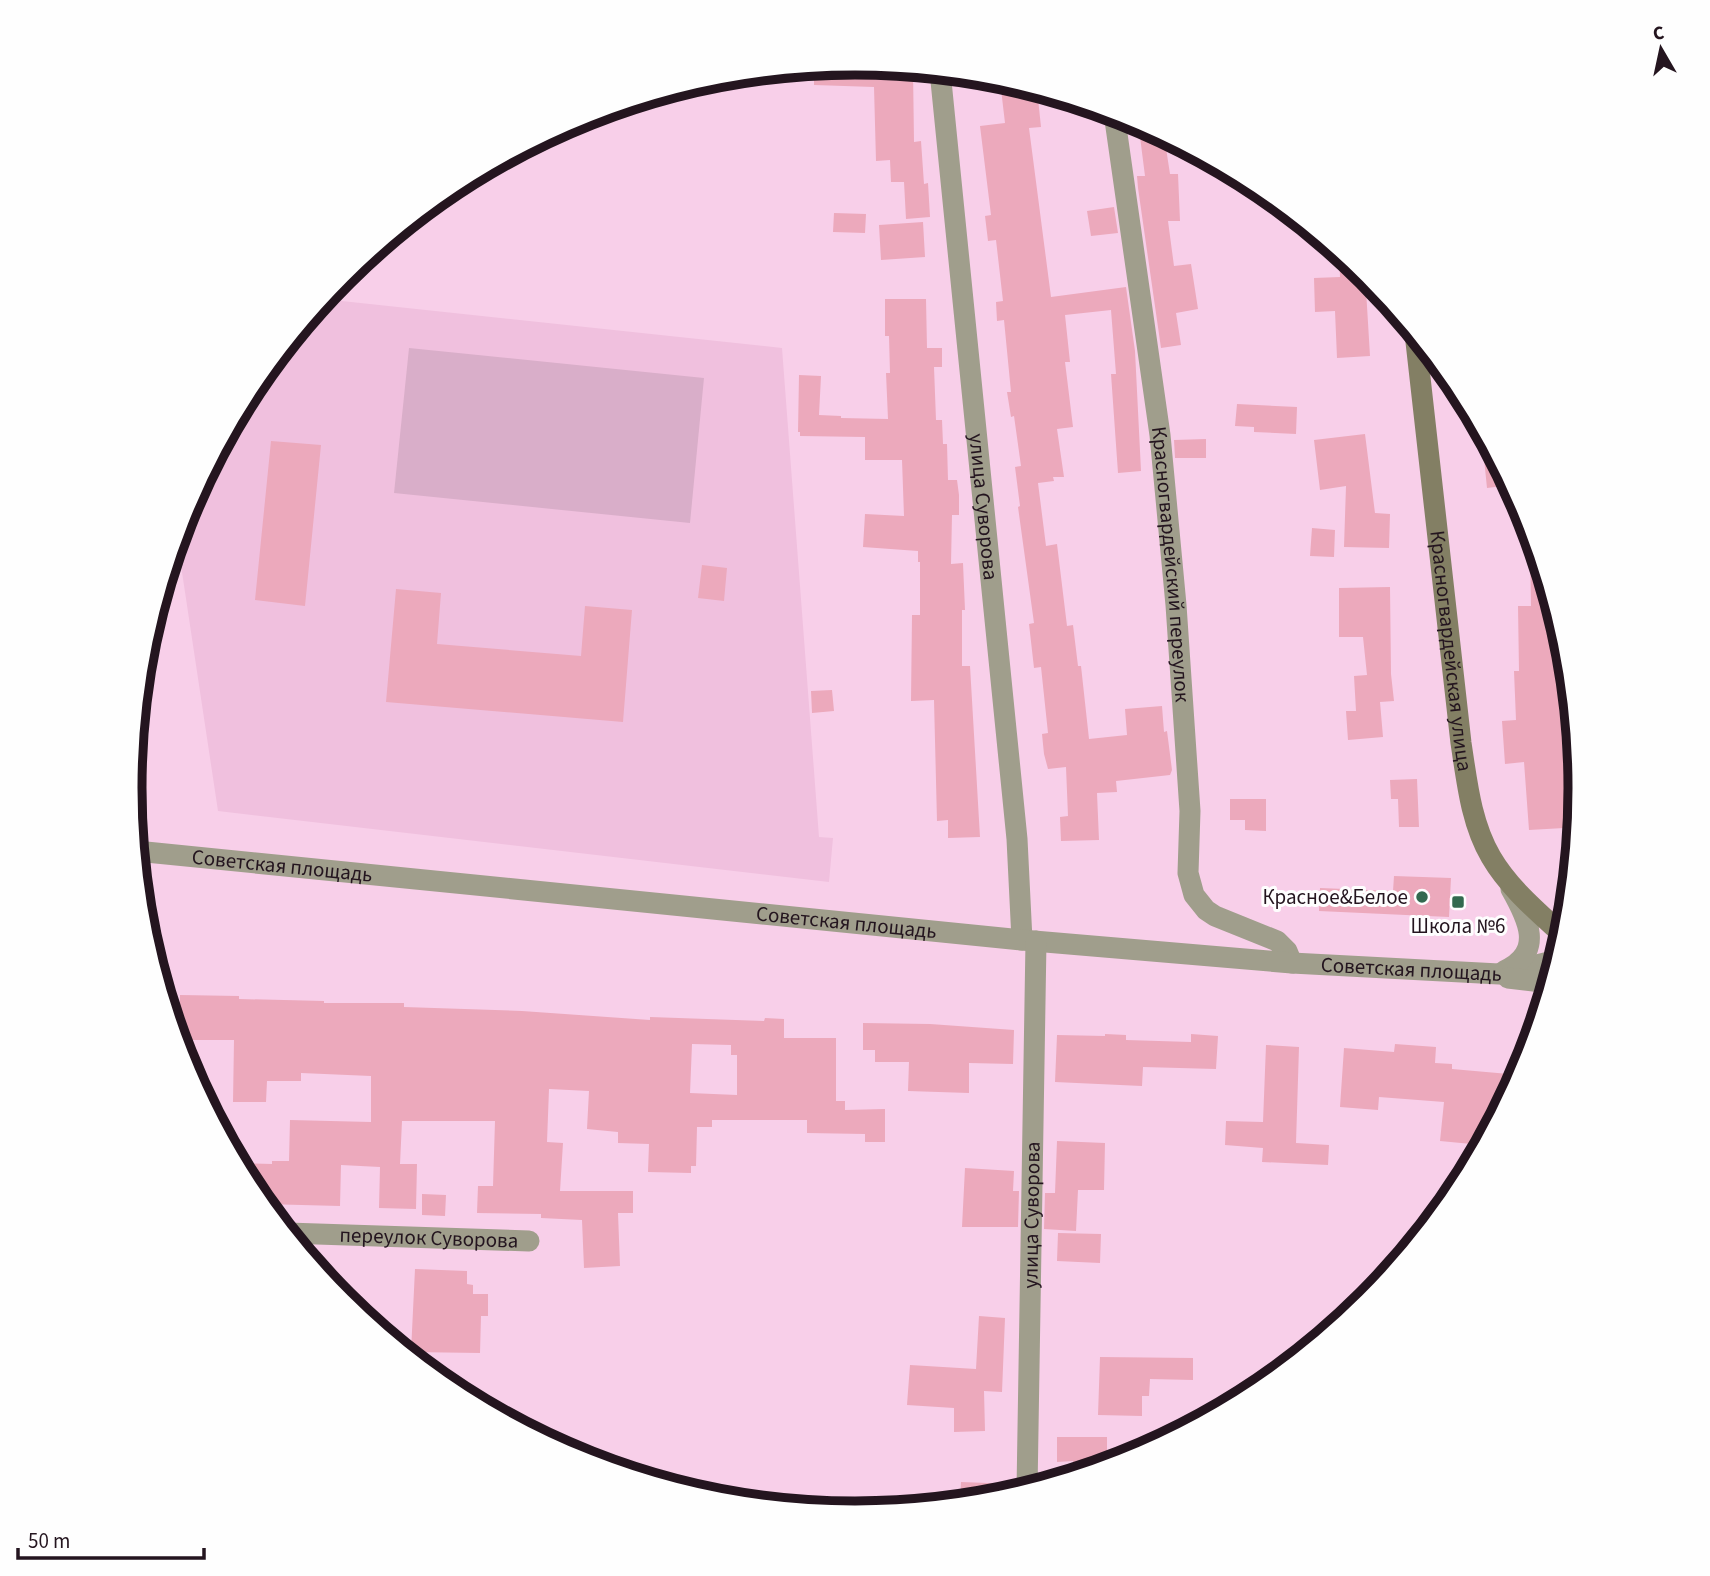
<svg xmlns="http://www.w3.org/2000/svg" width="1710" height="1576" viewBox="0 0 1710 1576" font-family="'Source Sans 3',sans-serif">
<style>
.built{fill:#f0c0de}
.green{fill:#d9aec9}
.building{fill:#eca9bc;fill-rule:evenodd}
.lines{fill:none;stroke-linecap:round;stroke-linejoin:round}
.street{stroke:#a09e8c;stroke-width:21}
.secondary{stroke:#837f64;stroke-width:21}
.poi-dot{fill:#33694f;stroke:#fefefe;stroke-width:2.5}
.labels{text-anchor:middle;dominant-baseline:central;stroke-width:6;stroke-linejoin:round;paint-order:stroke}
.street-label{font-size:21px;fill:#24151f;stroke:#fefefe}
.poi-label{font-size:21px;fill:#24151f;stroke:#fefefe;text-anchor:end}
.rim{fill:none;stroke:#24151f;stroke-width:9}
</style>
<rect width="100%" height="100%" fill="#f8cfe9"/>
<path class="built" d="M323,299L782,348L819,837L833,838L829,882L218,811L177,539L185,510L252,385Z"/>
<path class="green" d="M409,348L704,378L690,523L394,493Z"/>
<path class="building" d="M831,65L913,69L914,142L921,141L924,184L928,183L930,217L906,219L904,182H891L890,160L876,161L874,87L814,85V67Z
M1027,86L1037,89L1041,127L1029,128L1051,297L1126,287L1135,351L1141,471L1118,473L1111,374H1116L1111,310L1065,315L1070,362H1065L1073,427L1057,429L1064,477H1053L1054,481L1038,483L1046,546L1057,544L1067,626L1073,625L1078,666H1081L1089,739L1127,735L1125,709L1162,706L1164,732L1167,731L1172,770L1170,775L1116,781L1117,792L1097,793L1099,840L1061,841L1060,817L1068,816L1066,767L1048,769L1044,754L1042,734L1048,733L1041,667L1034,668L1029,624L1034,623L1018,507L1020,506L1015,467L1021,466L1014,416L1011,417L1007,392H1011L1004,320L997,321L996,302L1003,301L996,240L988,241L985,216L991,215L980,126L1005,123L1001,89Z
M1138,121L1164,135L1170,174H1178L1180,221H1168L1174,266L1191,264L1198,309L1176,313L1181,345L1161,348L1138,188L1137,176H1145Z
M1114,207L1118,233L1091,236L1087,211Z
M834,213L866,214L865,233L833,232Z
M923,222L925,257L881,260L879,225Z
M1339,252L1365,273L1370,356L1337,358L1335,311L1315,312L1314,278L1340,277Z
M885,299H926L927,348H942V367H934L936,420H942L943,444H947L948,480H957L959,495V515H952L951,564L963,563L965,610H962V666H970L980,837L948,838V820L937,821L934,700L911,701L912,615H920V562H918V551L863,547L865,514L904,516L902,460H865V437L800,436V432H798L799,375L821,376L819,415L841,416V418L888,419L886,373H890L889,336H885Z
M1237,404L1297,407L1296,434L1254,432V427L1235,426Z
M1481,429L1508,480L1511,485L1487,488Z
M1365,434L1375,513L1390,514L1389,548L1344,547L1346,486L1320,490L1314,440Z
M1206,439V458H1175L1174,440Z
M271,441L321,445L305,606L255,600Z
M1312,528L1335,530L1334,557L1310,556Z
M1536,546L1566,647L1575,742L1562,743L1565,781H1579L1580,788L1577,817L1564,818V828L1529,830L1524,762L1505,764L1502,721L1516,720L1514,671H1519L1518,606H1531L1530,547Z
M702,565L727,568L724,601L698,598Z
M1390,587L1391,674L1394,701L1380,702L1383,737L1348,740L1346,711H1356L1354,676L1367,675L1363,637H1339V588Z
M396,589L441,593L437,644L581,656L585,606L632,610L623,722L386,702Z
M832,690L834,711L812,713L811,691Z
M1417,779L1419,827H1399L1398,799H1391L1390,780Z
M1230,799H1266V831L1245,830V820H1230Z
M1394,876L1451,878L1449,917L1319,911L1320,888L1393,891Z
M180,995L239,996V999L324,1001V1003H404V1007L522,1011L650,1020V1017L764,1021L765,1018L784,1019V1038H836V1101H845V1110L885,1109V1142H865V1134L807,1133V1120H712V1127H697L696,1166H691V1173L648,1172L649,1144L618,1143V1132L587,1129L589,1091L549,1089L547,1142L563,1143L560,1191H633V1213H618L620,1266L584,1268L582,1220L541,1218V1214L477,1213L478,1186H493L495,1121H402L400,1164H417L416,1209L379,1208L380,1167L341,1165L340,1206L263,1204L252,1190L238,1163L272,1164V1161H289L290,1120L371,1122V1076L301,1073V1081H267L266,1102H233L234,1040H179ZM692,1044L731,1045V1055H737V1095L690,1093Z
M863,1023L930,1024L1014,1030L1013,1064L969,1063V1093L908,1091L909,1062H875V1050H863Z
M1105,1034L1126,1035V1040L1191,1042V1034L1218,1036L1216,1069L1143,1067L1142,1086L1055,1082L1057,1035L1105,1036Z
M1395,1044L1436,1047L1435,1063L1452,1064V1069L1520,1075L1482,1145L1440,1141L1444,1102L1379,1097L1378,1110L1340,1107L1344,1048L1394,1052Z
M1266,1045L1299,1047L1296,1143L1329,1145L1328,1165L1262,1162L1263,1148L1225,1145L1226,1121L1263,1122Z
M1057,1141L1105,1143L1104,1190H1078L1076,1231L1044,1229L1045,1193H1055Z
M965,1168L1014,1171L1013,1191H1019L1018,1227H962Z
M422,1194L446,1195L445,1216L422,1215Z
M1058,1233L1101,1234L1100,1263L1057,1261Z
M415,1269L467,1271V1284L473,1285V1294H488V1316H481L480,1353L411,1352Z
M979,1316L1005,1318L1002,1392L984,1391L985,1431L954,1432V1408L907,1405L910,1365L976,1369Z
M1100,1357L1193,1358V1380L1150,1379L1149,1396H1142V1416L1098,1415Z
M1057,1437H1107V1466L1086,1472H1073V1461L1057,1462Z
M961,1482L1014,1484L1015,1493L996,1499L960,1503Z"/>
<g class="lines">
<g class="street">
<path id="s1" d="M940,71L1017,839L1022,940"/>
<path id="s2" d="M1114,113L1160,435L1176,605L1190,811L1188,873L1194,895L1206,910L1215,916L1277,941L1287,951L1292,963"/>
<path id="s3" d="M136,851L1022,940L1292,963L1499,974L1557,960"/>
<path d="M1504,971C1545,952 1528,919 1511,889"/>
<path d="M1508,978L1550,983"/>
<path id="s4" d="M287,1233L529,1241"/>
<path id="s5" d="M1027,1490L1036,941"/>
</g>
<path class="secondary" id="s6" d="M1415,333L1461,743C1467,782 1471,823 1491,857C1509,888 1538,912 1564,936"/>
</g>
<g class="poi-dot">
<circle cx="1422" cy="897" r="7"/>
<rect x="1451" y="895" width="14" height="14" rx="3.5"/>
</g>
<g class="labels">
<g class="street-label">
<text stroke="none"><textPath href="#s1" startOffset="438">улица Суворова</textPath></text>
<text stroke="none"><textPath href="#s2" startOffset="455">Красногвардейский переулок</textPath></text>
<text stroke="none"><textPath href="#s6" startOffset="320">Красногвардейская улица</textPath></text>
<text stroke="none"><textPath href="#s3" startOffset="147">Советская площадь</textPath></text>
<text stroke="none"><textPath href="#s3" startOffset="714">Советская площадь</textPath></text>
<text stroke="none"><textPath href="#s3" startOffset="1281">Советская площадь</textPath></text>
<text stroke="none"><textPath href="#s5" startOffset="275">улица Суворова</textPath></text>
<text stroke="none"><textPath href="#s4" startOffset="142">переулок Суворова</textPath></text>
</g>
<g class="poi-label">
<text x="1408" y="897">Красное&amp;Белое</text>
<text x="1458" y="926" text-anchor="middle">Школа №6</text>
</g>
</g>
<path d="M0 0H1710V1576H0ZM142 788a713 713 0 1 1 1426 0a713 713 0 1 1-1426 0Z" fill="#fefefe" fill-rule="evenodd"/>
<path class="rim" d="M142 788a713 713 0 1 1 1426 0a713 713 0 1 1-1426 0Z"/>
<g transform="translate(1661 49) rotate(351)" stroke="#fefefe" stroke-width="5" paint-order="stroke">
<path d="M0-5L12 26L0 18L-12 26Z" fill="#24151f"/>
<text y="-10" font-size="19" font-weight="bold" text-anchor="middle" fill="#24151f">С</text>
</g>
<path d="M18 1548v10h186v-10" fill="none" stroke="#24151f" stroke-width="3.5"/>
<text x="28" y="1548" font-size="21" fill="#24151f" stroke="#fefefe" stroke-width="5" paint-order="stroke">50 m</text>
</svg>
